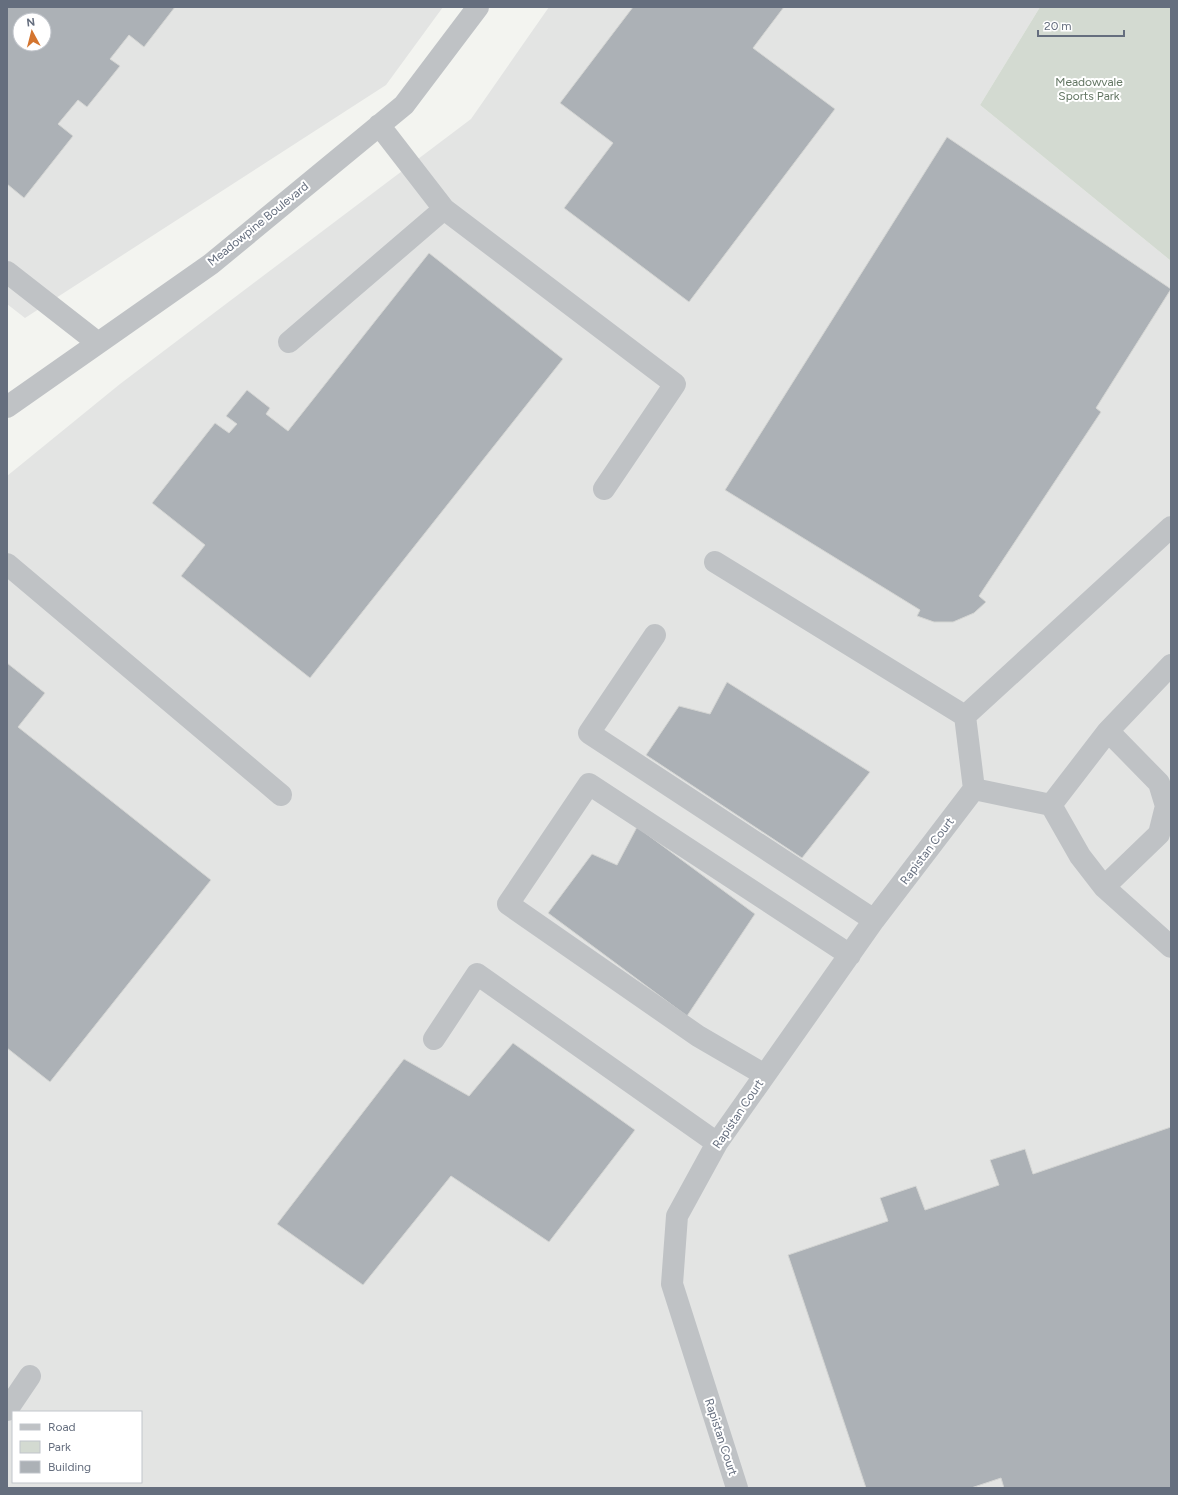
<svg xmlns="http://www.w3.org/2000/svg" width="1178" height="1495" viewBox="0 0 1178 1495" font-family="Figtree,sans-serif">
<style>
.built{fill:#e3e4e3;fill-rule:evenodd}
.green{fill:#d3dad1}
.building{fill:#acb1b6;stroke:#d4d5d3;fill-rule:evenodd}
.lines{fill:none;stroke-linecap:round;stroke-linejoin:round}
.minor{stroke:#bfc2c5;stroke-width:22}
.labels{text-anchor:middle;dominant-baseline:central;stroke-width:4;stroke-linejoin:round;paint-order:stroke}
.park-label{font-size:12px;fill:#637663;stroke:#fff}
.street-label{font-size:12px;fill:#656e7e;stroke:#fff}
</style>
<rect width="100%" height="100%" fill="#f3f4f0"/>
<path class="built" d="M7,7H443L386,85L25,318L7,304ZM20,20H44V44H20Z
M549,7H1040L980,105L1171,261V1488H7V476L120,384L471,119ZM13,1412H141V1482H13Z"/>
<path class="green" d="M1040,7H1171V261L980,105Z"/>
<path class="building" d="M7,7H175L144,47L129,35L110,59L120,66L87,107L78,100L58,124L73,136L24,198L7,184ZM20,20H44V44H20Z
M633,7H784L753,48L835,109L689,302L564,208L613,143L560,103Z
M947,137L1171,289L1096,408L1101,412L979,596L986,602L974,613L953,622H934L917,616L920,610L725,490Z
M429,253L563,359L310,678L181,576L205,545L152,503L215,423L229,433L237,424L226,416L247,390L270,408L266,414L288,431Z
M7,663L45,693L18,727L211,880L50,1082L7,1048Z
M727,682L870,772L802,858L646,755L679,706L710,714Z
M637,827L755,914L687,1016L548,913L592,854L617,865Z
M513,1043L635,1130L549,1242L451,1176L363,1285L277,1224L404,1059L469,1096Z
M1171,1127V1488H1004L1001,1478L971,1488H866L788,1255L888,1221L880,1198L916,1186L925,1210L999,1185L990,1160L1025,1149L1033,1174Z"/>
<g class="lines">
<path class="minor" d="M379,125L444,209L675,384L604,489
M7,272L98,343
M289,342L444,209
M7,407L211,264L404,105L478,7
M715,562L965,716L974,789
M7,564L281,795
M655,635L589,733L874,920
M965,716L1171,527
M974,789L1051,805L1080,856L1104,887L1171,947
M1051,805L1108,731L1171,665
M1104,887L1159,834L1166,806L1159,783L1108,731
M434,1039L477,974L717,1143
M765,1075L698,1036L508,904L589,784L850,955
M7,1410L30,1376
M737,1488L672,1284L677,1216L717,1143L874,920L974,789"/>
</g>
<g class="labels">
<g class="park-label">
<text x="1089" y="82">Meadowvale<tspan x="1089" dy="14">Sports Park</tspan></text>
</g>
<g class="street-label">
<text transform="translate(258 224) rotate(-39)">Meadowpine Boulevard</text>
<text transform="translate(927 851) rotate(-53)">Rapistan Court</text>
<text transform="translate(738 1114) rotate(-56)">Rapistan Court</text>
<text transform="translate(721 1437) rotate(72)">Rapistan Court</text>
</g>
</g>
<rect width="1178" height="1495" fill="none" stroke="#656e7e" stroke-width="16"/>
<rect x="12" y="1411" width="130" height="72" fill="#ffffff" stroke="#c1c5cb"/>
<rect x="20" y="1424" width="20" height="6" fill="#bfc2c5" stroke="#c1c5cb"/>
<text x="48" y="1431" font-size="12" fill="#656e7e">Road</text>
<rect x="20" y="1441" width="20" height="12" fill="#d3dad1" stroke="#c1c5cb"/>
<text x="48" y="1451" font-size="12" fill="#656e7e">Park</text>
<rect x="20" y="1461" width="20" height="12" fill="#acb1b6" stroke="#c1c5cb"/>
<text x="48" y="1471" font-size="12" fill="#656e7e">Building</text>
<g transform="translate(32 32) rotate(353)"><circle r="19" fill="#ffffff" stroke="#c1c5cb"/>
<path d="M0-3L7 15L0 10L-7 15Z" fill="#d4752f"/>
<text y="-6" font-size="11" font-weight="bold" text-anchor="middle" fill="#656e7e">N</text>
</g>
<path d="M1038 30v6h86v-6" fill="none" stroke="#656e7e" stroke-width="2"/>
<text x="1044" y="30" font-size="12" fill="#656e7e" stroke="#ffffff" stroke-width="3" paint-order="stroke">20 m</text>
</svg>
